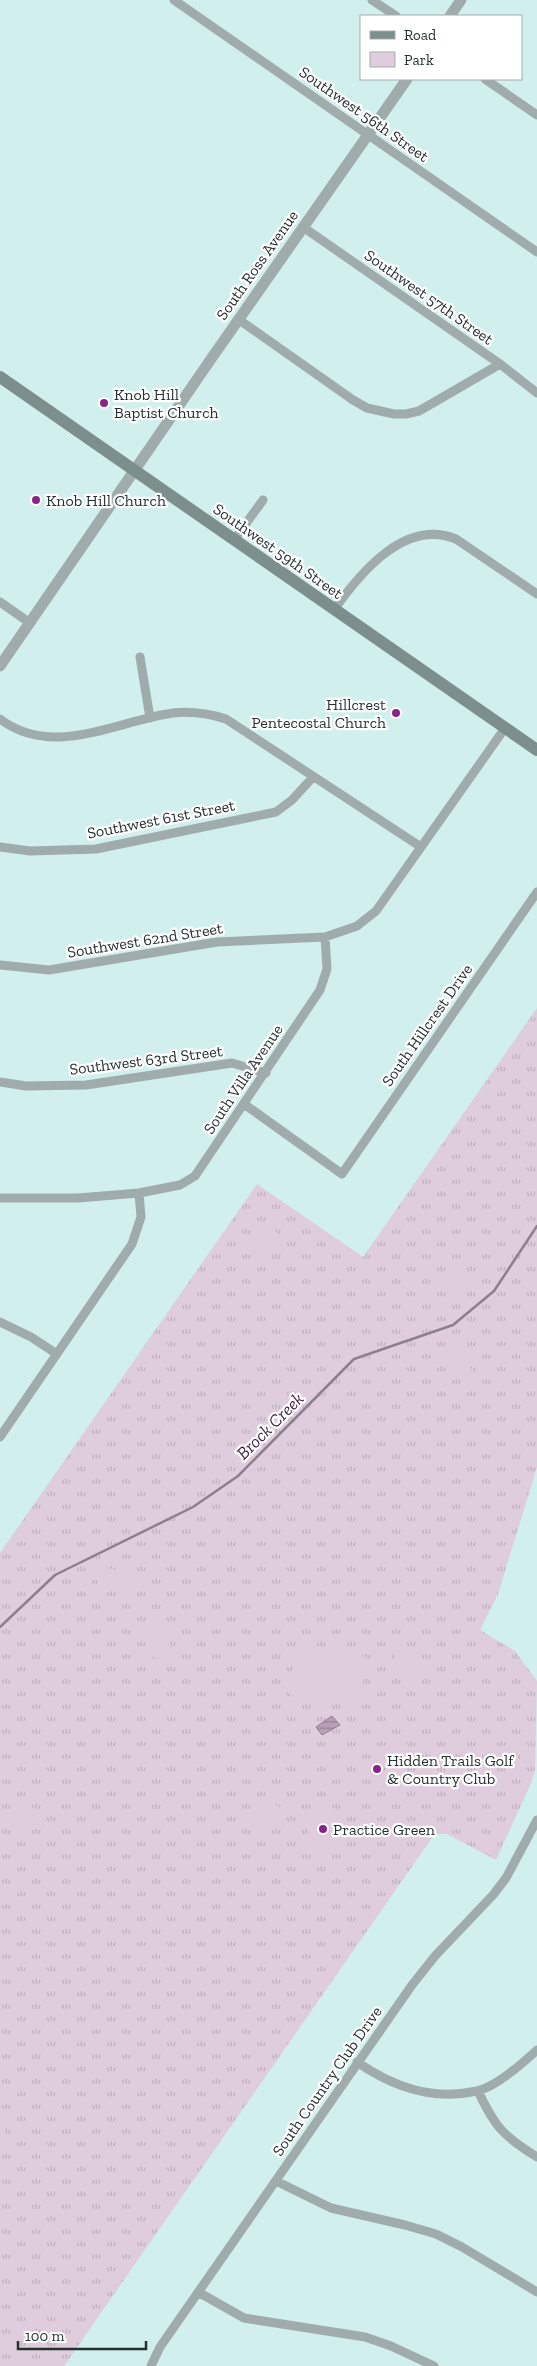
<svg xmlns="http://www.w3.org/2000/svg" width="537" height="2366" viewBox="0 0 537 2366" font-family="'Zilla Slab',serif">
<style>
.grass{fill:url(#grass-tufts)}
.park{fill:#dfccdd}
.water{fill:url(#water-rules);stroke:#8d7f8e}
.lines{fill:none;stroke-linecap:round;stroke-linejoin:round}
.stream{stroke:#8d7f8e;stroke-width:2.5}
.minor{stroke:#a0acab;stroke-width:9}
.tertiary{stroke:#a0acab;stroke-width:11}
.secondary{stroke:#7d8f8d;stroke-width:12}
.poi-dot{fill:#8a2389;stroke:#fff;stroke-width:2}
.labels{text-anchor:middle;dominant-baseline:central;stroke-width:4.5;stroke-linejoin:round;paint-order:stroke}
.street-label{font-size:16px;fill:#253130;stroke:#fff}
.poi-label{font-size:16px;fill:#253130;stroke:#fff;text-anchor:start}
.water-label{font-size:18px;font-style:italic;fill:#411f40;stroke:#fff}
</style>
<defs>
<pattern id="grass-tufts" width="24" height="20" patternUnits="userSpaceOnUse" patternTransform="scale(1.25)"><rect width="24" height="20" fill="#dfccdd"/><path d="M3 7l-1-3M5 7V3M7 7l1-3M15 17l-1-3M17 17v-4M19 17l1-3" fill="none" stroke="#bfb0be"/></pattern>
<pattern id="water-rules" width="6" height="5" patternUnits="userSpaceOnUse" patternTransform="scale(1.25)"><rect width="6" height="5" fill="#b9a0b7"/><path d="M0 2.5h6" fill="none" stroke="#968395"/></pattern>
</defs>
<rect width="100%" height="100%" fill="#d1efec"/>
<path class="grass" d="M537,1008V1467L498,1594L480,1630L515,1651L537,1681L535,1769L532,1781L496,1860L447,1834H436L429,1842L64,2366H0V1553L257,1184L363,1257Z"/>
<path class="park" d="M262,1222L279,1234L281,1238L268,1253L260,1250L252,1234L255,1226Z
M447,1270C456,1272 464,1277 463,1286L460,1290L444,1292L436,1285L440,1273Z
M461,1345L466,1346L470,1351L469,1361L472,1371L468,1377L458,1376L452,1369V1351Z
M110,1568L132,1577L134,1585L103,1592L99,1589L96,1578L102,1570Z
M155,1625L164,1628L169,1646L166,1655L159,1659L151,1656L147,1650L151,1640L150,1630Z
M403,1647L409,1650L420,1667L417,1675L400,1676L395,1672L394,1653L397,1649Z
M296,1649L366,1657L360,1704L290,1695Z
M266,1800L282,1808L281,1819L264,1824L255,1822L251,1816L256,1806Z
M330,1806C346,1813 335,1822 335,1832C334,1836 337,1837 336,1840C335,1849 321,1853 314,1853L309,1848C304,1834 315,1809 330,1806Z
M32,1807L41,1813L43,1824L40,1828L21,1833L15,1828L13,1820L17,1814Z
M0,2123L5,2127L7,2140L0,2153Z"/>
<path class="water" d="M332,1716L340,1725L322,1735L316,1727Z"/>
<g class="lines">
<path class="stream" d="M0,1627L55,1575L193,1507L238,1476L354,1359L453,1325L494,1291L537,1226"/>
<path class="minor" d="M174,0L537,252
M372,0L396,16
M485,79L537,115
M303,227L500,364L537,393
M238,319L353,400L367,408L394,414H406L419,411L500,364
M234,540L263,500
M0,602L30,623
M334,610C360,573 405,518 456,539L537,594
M140,657L150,718
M0,719C53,759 116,721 173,713C191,711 210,714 226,719L421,847
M0,847L30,851L96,849L276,812L292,800L313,777
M0,965L49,970L217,942L325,937
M0,1082L26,1086L86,1085L232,1063L266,1073
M244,1104L342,1174L537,892
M0,1198H78L139,1193
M0,1322L31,1337L57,1354
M0,1437L132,1244L141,1217L139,1193L180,1185L195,1176L320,990L327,969L325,937L357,926L376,911L505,728
M357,2062C393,2087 432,2101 477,2091C495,2087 523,2063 537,2050
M478,2091C495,2127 503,2136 537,2157
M276,2181L331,2208L405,2225L436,2234L462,2247L537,2292
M198,2292L244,2318L365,2337L391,2346L434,2366
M151,2366L160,2347L412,1985L435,1956L493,1895L506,1878L537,1820"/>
<path class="tertiary" d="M450,16L461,0
M0,666L211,359L407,79"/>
<path class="secondary" d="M0,377L537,750"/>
</g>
<g class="poi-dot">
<circle cx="104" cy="403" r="5"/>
<circle cx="36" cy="500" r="5"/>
<circle cx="396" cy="713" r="5"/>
<circle cx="377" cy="1769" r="5"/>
<circle cx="323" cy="1829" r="5"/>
</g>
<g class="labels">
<g class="street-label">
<text transform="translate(364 114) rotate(35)">Southwest 56th Street</text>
<text transform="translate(257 265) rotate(-55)">South Ross Avenue</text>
<text transform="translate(429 297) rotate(35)">Southwest 57th Street</text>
<text transform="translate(278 551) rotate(35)">Southwest 59th Street</text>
<text transform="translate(161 819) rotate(-11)">Southwest 61st Street</text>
<text transform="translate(145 940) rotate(-9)">Southwest 62nd Street</text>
<text transform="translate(427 1025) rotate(-55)">South Hillcrest Drive</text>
<text transform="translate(146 1060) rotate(-7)">Southwest 63rd Street</text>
<text transform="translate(243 1079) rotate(-56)">South Villa Avenue</text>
<text transform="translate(327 2081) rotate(-55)">South Country Club Drive</text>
</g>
<g class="poi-label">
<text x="114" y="394">Knob Hill<tspan x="114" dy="18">Baptist Church</tspan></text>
<text x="46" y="500">Knob Hill Church</text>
<text x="386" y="704" text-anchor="end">Hillcrest<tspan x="386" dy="18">Pentecostal Church</tspan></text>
<text x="387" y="1760">Hidden Trails Golf<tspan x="387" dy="18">&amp; Country Club</tspan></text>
<text x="333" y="1829">Practice Green</text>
</g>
<g class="water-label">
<text transform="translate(270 1426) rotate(-45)">Brock Creek</text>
</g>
</g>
<rect x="360" y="15" width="162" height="65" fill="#ffffff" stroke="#a8adac"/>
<rect x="370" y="31" width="25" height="8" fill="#7d8f8d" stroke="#a8adac"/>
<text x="404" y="40" font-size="15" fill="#253130">Road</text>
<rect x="370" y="52" width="25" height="15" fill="#dfccdd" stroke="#a8adac"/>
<text x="404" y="65" font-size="15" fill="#253130">Park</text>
<path d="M18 2341v8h128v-8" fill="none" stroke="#253130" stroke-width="2.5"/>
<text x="25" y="2341" font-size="15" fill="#253130" stroke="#ffffff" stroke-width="4" paint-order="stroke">100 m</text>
</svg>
